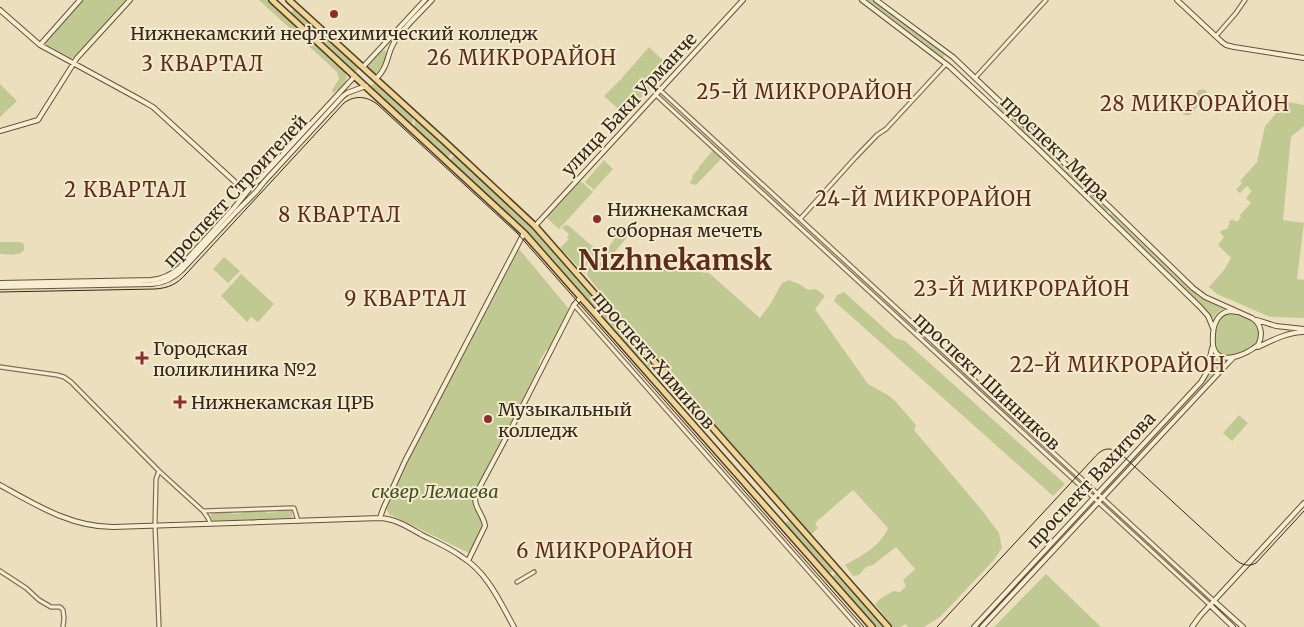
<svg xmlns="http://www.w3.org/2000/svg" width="1304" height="627" viewBox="0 0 1304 627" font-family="Merriweather,serif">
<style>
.green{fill:#c1c993}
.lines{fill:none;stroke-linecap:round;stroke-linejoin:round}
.street-casing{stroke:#837057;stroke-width:5.5}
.secondary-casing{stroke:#65513b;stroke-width:6}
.primary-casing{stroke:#513e2c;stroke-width:8}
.street{stroke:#f7edd0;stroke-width:3}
.secondary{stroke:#f7edd0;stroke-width:4}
.primary{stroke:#efd696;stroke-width:5}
.tram{stroke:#33281c;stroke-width:1}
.poi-dot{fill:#902c2a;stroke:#f4eacd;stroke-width:2}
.labels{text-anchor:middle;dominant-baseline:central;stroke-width:4;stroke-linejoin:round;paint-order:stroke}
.poi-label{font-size:18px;fill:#33281c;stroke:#f4eacd;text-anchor:start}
.street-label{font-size:18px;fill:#33281c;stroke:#f4eacd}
.park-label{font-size:18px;font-style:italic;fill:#424f23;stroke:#f4eacd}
.quarter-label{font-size:20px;letter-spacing:1px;fill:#5e2c1d;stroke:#f4eacd}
.town-label{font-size:28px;font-weight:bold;fill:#5e2c1d;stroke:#f4eacd}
</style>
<rect width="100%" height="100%" fill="#ecdfbe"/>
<path class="green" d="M83,0H128L73,58H71L45,44L44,42Z
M259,0H268L345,72C350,80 342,90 333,93L332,90L339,79L337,72Z
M866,0H876L944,54L945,57H942Z
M294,9L297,10C317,30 339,48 360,67L354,73L292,15L291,12Z
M649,47L670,67L625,115L604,96L621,79Z
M384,50L387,53C386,63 382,69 376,76L366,67L381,51Z
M375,82L413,116L412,126L370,87Z
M0,84L17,101L0,117Z
M1199,90C1220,86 1193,111 1190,115H1184L1182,112L1183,107Z
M1288,102L1304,105V126L1291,137L1283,220L1304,223L1297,279L1304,280V318L1270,317L1217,294L1209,287L1224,270L1231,258L1218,245L1224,237L1220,232L1222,230L1227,229L1229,225V222L1232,219L1237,222L1241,217L1240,215L1251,203L1246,198L1252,191L1247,186L1240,193L1236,190L1242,183L1240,181L1257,162L1265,126L1282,107L1287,106Z
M998,105H1000L1108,208V211H1105L997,108Z
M415,118L443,144L452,153L447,158L414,128Z
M713,150L720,156L721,159L719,161L696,185L689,183L693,178L692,176L699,168V167Z
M453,156L457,157L529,223L655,366V371H651L632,350L622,341L526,231L451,162V159Z
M604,160L613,169L594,190L585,182Z
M579,182H582L593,192L559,229L548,219L547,216Z
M1110,214H1112L1199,297L1224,309L1218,312L1212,319L1196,300L1110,217Z
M565,225H568L605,257L587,264L585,274L560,248L569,239L567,237L569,234L562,228Z
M622,228L633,237L629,235L612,255H610L606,251Z
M0,242H20L24,244C27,258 9,254 0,254Z
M519,249L569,309L549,350H546L539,363V367L473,497V505L484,524L469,553L389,514L386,508L405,466Z
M224,257L240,271L228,283L213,269Z
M596,262L709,273L760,318L771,303L782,283L789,280L801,285L808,290L816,289L825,296L815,309L868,384L888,395L896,402L916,425L914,430L981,509L999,533L1002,548L993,561L940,617L924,627H908L905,624L901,627H893L875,604L880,599L893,591L900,592L906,586L903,580L915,569L896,547L873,565L866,567L859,575L853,576L845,565C861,556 880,547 888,528L853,490L815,523L818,528L811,535L694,400L684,391L685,387L673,373H671L662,365L597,288L587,275L589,265Z
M241,274L274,304L258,322L251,317L247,322L221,296Z
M844,292L895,338L905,341L1065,484L1053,496L834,301L837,295Z
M1229,313C1236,313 1249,317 1255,322C1263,330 1260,344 1251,348C1245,351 1239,355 1233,356C1206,360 1210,318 1229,313Z
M1213,353L1217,357L1226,360L1107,489L1104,493L1102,492L1203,382L1209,373Z
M1239,415L1248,423L1232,441L1223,433Z
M280,509H290L292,511V517L291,518L214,521L211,518V514L213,512L230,511L233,514L243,513L246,511L264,510L267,513L278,512Z
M789,521L832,567L833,569L832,572L829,573L827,571L785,525L786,522Z
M837,572L885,627H875L839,586L832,577Z
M1046,574L1101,627H994Z"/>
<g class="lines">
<defs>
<path id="street" d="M1216,36L1236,13L1245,0
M975,78L1046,0
M660,90L1214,601
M656,95L1210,605
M800,219L855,158L877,135L886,129L946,64
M574,305L858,627
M0,367L57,375L64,377L71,382L159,471L203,511L208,518L210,523
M203,511L290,508H294L298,521
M0,571L26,588L39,600L51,607H60L63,610L64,618L63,627
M517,582L534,572
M159,627L155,525L156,479L159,471"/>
<path id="secondary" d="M862,0L950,67L1036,147L1200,307L1208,316L1213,328
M876,0L953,57L1052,151L1193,288L1205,297L1252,318C1262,324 1263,336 1258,345C1248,353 1221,367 1214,349C1212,345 1213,339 1213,334C1214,319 1222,308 1237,312
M1177,0L1222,42L1226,45L1234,47L1304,58
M0,10L40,45L139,99L153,107L246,192
M40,45L80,0
M363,67L425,0
M376,79C390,65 386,54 395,41C405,26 420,13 432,0
M0,131L38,120L77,58L130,0
M535,226L743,0
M0,283L151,280C162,279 171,275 179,268L233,209L251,187L260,179L355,76
M0,287L152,284C164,283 173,279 182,270L236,212L256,192L264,182L343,96L347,93L366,86
M1257,320L1276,326L1304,329
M1258,347C1273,340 1288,332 1304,332
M0,485C36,505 71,527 113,527L380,518C396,519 408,527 422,535C436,542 450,548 462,557C487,572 500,602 514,627
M380,518L383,509L405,461L503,273L524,233
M468,561L485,526C484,515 472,506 476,494L515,421L574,305L581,297
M1214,601L1243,627
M1210,605L1233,627
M974,627L1201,382L1207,372L1212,348
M982,627C1065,539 1146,450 1229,362L1233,358
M1192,627L1200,616L1304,503"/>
<path id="primary" d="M272,0L524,233L872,627
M289,0L445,142L535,226L888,627"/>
</defs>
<use href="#street" class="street-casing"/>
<use href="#secondary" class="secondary-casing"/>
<use href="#primary" class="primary-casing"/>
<use href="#street" class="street"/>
<use href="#secondary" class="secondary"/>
<use href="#primary" class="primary"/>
<path class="tram" d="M0,292L155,289C169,288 177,284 186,274L344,103C355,95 366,96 377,104L518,234L864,627
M937,627L1092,460C1102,448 1109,445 1122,455L1236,560C1242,565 1249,567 1256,563L1304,511"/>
</g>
<g class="poi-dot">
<circle cx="334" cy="14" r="5"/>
<circle cx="597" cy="219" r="5"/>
<path d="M139.5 350.5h5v5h5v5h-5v5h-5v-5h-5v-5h5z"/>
<path d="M177.5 394.5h5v5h5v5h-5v5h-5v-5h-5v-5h5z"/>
<circle cx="488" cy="419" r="5"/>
</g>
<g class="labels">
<g class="poi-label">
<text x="334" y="33" text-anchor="middle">Нижнекамский нефтехимический колледж</text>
<text x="607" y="209">Нижнекамская<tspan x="607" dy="21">соборная мечеть</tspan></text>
<text x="153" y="348">Городская<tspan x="153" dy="21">поликлиника №2</tspan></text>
<text x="191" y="402">Нижнекамская ЦРБ</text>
<text x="498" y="409">Музыкальный<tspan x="498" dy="21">колледж</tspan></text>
</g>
<g class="street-label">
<text transform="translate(629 104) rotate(-47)">улица Баки Урманче</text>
<text transform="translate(1055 148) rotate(44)">проспект Мира</text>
<text transform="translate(235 191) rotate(-47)">проспект Строителей</text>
<text transform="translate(654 360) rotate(49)">проспект Химиков</text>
<text transform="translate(987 381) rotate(43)">проспект Шинников</text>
<text transform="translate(1091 480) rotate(-47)">проспект Вахитова</text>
</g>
<g class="park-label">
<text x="435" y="491">сквер Лемаева</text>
</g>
<g class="quarter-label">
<text x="522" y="57">26 МИКРОРАЙОН</text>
<text x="203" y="63">3 КВАРТАЛ</text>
<text x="805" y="91">25-Й МИКРОРАЙОН</text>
<text x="1195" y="103">28 МИКРОРАЙОН</text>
<text x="126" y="189">2 КВАРТАЛ</text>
<text x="924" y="198">24-Й МИКРОРАЙОН</text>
<text x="340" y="214">8 КВАРТАЛ</text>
<text x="1022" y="288">23-Й МИКРОРАЙОН</text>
<text x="406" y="298">9 КВАРТАЛ</text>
<text x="1118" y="364">22-Й МИКРОРАЙОН</text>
<text x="605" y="550">6 МИКРОРАЙОН</text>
</g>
<g class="town-label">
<text x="675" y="260">Nizhnekamsk</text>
</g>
</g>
</svg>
